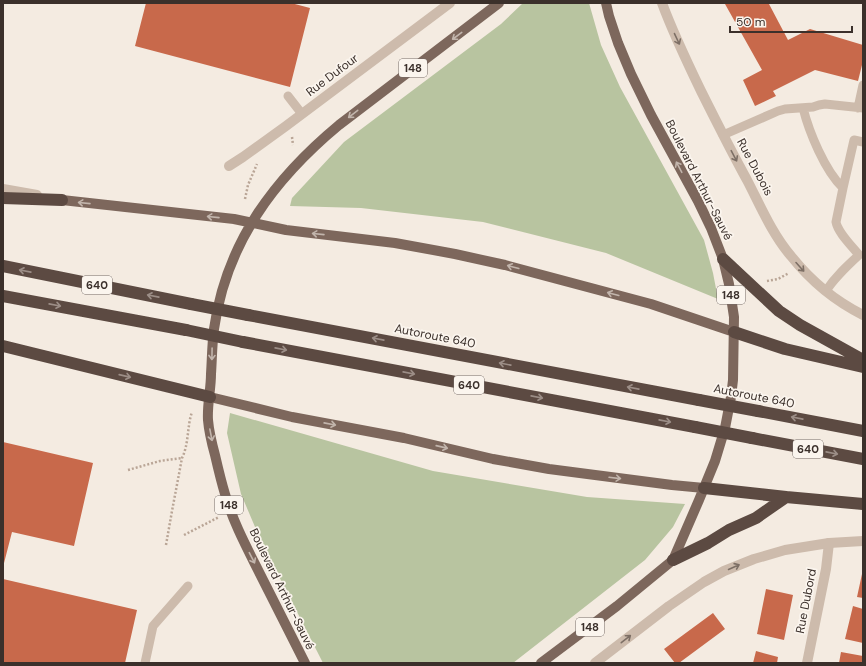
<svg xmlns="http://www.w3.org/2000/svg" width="866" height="666" viewBox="0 0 866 666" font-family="'DM Sans',sans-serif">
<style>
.green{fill:#b8c4a0}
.building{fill:#c8694b}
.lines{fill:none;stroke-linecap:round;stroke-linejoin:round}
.path{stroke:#b9a596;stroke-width:2.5;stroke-dasharray:2 2;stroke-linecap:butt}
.service{stroke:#cdbbac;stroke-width:9}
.minor{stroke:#cdbbac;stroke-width:10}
.tertiary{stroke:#cdbbac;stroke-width:10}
.primary{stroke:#7d675c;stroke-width:10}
.motorway{stroke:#5c4a42;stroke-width:12}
.motorway-bridge{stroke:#5c4a42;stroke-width:12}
.oneway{stroke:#c2b5ac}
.oneway2{stroke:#7d6f65}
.oneway3{stroke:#9c8e87}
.labels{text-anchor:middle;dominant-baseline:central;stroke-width:3.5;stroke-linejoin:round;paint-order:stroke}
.shield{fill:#fbf5ee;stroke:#756b66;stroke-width:1}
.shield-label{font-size:11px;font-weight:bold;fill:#3b302b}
.street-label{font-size:12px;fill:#3b302b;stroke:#fbf5ee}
</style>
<rect width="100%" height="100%" fill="#f4ebe1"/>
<path class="green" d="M523,3H589L601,45L620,87L704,240L713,273L718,299L606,253L483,222L361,208L290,206L292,198L344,142L501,24Z
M230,413L433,471L587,497L685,504L673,527L645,560L513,663H323L261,541L241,494L227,433Z"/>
<path class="building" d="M146,3H291L310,8L290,87L135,46Z
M727,3H772L769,4L788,40L810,29L863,45V61L858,81L815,70L773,91L776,96L755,106L743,80L762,70L725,4Z
M3,442L93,463L74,546L12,532L3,567Z
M862,574H863V598L857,597Z
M3,579L137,610L125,663H3Z
M766,589L793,595L784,640L757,634Z
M853,606L863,609V643L845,639Z
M713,613L725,629L679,663H675L664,649Z
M756,651L778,657L777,663H753Z
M841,652L863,656V663H839Z"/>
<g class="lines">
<path class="path" d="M292,137L293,145
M245,199L248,185L257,164
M767,281L778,279L789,273
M128,470L160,461L182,458
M184,535L219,517
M166,545L172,511L182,458C189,444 187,426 192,412"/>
<path class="service" d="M288,96L302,114
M803,108C809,132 825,171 843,188L836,222C838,233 852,246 859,255C847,266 835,277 826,291
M858,108L863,85
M723,135L778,111L785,109L813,107L819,105L825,104L863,108
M843,188L854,140L863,142
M145,663L153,626L188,586"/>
<path class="minor" d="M229,166L243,157L286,126L450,3
M807,663L826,569L829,543"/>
<path class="tertiary" d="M662,3C673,33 687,62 701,91C716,121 731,151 747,180C760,205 772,234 791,256C810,280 835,301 863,315
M3,189L37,195
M595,663L669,606L704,582L724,571L754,559L785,550L829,543L863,541"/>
<path class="primary" d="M62,200L234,219L286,230L395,243L455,254L505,265L651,304L734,332
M210,397L292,417L404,438L493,459L549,469L672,485L704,488
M305,663C290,633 275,604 260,574C247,548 233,522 225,494C221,481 218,468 215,455C212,444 209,432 208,420C207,405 211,389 211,374C212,359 212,344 214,329C226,243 274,179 339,125L499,3
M541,663L617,606L673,560L699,500L715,461L725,428L731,397L733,380L734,317L729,284L723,259L711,228L698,201L651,115L631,74L618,43L609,16L606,3"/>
<path class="motorway" d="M3,198L62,200
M723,259L779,311L800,325L863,360
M3,266L191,304
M3,296L186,330
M248,315L699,400
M734,332L785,349L863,367
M243,342L695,427
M3,346L210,397
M758,411L863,431
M752,438L863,459
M704,488L786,497L863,504
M673,560L708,543L729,530L756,518L786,497"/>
<path class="motorway-bridge" d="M191,304L248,315
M186,330L243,342
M699,400L758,411
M695,427L752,438"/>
</g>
<defs><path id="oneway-shaft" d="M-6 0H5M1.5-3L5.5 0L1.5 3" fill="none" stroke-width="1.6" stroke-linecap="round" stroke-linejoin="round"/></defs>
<g class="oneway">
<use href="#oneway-shaft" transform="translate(457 36) rotate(143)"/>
<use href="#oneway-shaft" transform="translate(353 114) rotate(142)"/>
<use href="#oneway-shaft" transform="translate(679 167) rotate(-118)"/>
<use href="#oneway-shaft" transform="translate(84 203) rotate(-174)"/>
<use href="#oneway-shaft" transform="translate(213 217) rotate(-174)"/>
<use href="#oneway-shaft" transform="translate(318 234) rotate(-174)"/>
<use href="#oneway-shaft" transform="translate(513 267) rotate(-165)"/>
<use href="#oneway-shaft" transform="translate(613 294) rotate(-165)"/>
<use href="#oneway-shaft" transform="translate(212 354) rotate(91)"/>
<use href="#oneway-shaft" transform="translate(330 424) rotate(11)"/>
<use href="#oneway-shaft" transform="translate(211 435) rotate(79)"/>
<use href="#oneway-shaft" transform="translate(442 447) rotate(13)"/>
<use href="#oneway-shaft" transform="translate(615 478) rotate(7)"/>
<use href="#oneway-shaft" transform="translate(252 558) rotate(63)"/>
</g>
<g class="oneway2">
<use href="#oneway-shaft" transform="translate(677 39) rotate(65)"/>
<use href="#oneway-shaft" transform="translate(734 156) rotate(62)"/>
<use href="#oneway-shaft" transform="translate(800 267) rotate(48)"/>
<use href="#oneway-shaft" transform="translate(734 567) rotate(-24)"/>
<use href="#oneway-shaft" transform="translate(626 639) rotate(-38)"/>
</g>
<g class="oneway3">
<use href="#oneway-shaft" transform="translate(25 271) rotate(-169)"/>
<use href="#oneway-shaft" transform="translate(153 296) rotate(-169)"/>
<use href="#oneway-shaft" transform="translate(55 305) rotate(11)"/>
<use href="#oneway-shaft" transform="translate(378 339) rotate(-169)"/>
<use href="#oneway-shaft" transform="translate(281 349) rotate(11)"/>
<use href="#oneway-shaft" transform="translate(505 364) rotate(-169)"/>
<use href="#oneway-shaft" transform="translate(409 373) rotate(11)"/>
<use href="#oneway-shaft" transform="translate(125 376) rotate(13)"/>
<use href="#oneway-shaft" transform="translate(633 388) rotate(-169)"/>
<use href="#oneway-shaft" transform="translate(537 397) rotate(11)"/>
<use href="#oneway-shaft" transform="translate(797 418) rotate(-169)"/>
<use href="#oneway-shaft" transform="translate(665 421) rotate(11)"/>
<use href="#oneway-shaft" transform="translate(832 453) rotate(11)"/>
</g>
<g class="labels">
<g class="shield">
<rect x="399" y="59" width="28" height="18" rx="3"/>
<rect x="82" y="276" width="30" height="18" rx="3"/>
<rect x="717" y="286" width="28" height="18" rx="3"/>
<rect x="454" y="376" width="30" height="18" rx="3"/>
<rect x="793" y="440" width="30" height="18" rx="3"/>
<rect x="215" y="496" width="28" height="18" rx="3"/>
<rect x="576" y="618" width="28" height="18" rx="3"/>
</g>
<g class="shield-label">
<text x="413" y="68">148</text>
<text x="97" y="285">640</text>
<text x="731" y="295">148</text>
<text x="469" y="385">640</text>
<text x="808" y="449">640</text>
<text x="229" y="505">148</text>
<text x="590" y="627">148</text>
</g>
<g class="street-label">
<text transform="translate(332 75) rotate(-37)">Rue Dufour</text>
<text transform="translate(755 167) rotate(62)">Rue Dubois</text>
<text transform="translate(699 180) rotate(63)">Boulevard Arthur-Sauvé</text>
<text transform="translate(435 336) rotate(11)">Autoroute 640</text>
<text transform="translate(754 396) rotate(11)">Autoroute 640</text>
<text transform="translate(282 589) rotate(64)">Boulevard Arthur-Sauvé</text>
<text transform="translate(806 601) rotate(-79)">Rue Dubord</text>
</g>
</g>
<rect width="866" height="666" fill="none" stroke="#3b302b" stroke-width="8"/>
<path d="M730 26v6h122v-6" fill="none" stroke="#3b302b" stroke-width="2"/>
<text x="736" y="26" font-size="12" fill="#3b302b" stroke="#fbf5ee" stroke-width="3" paint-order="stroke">50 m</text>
</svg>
